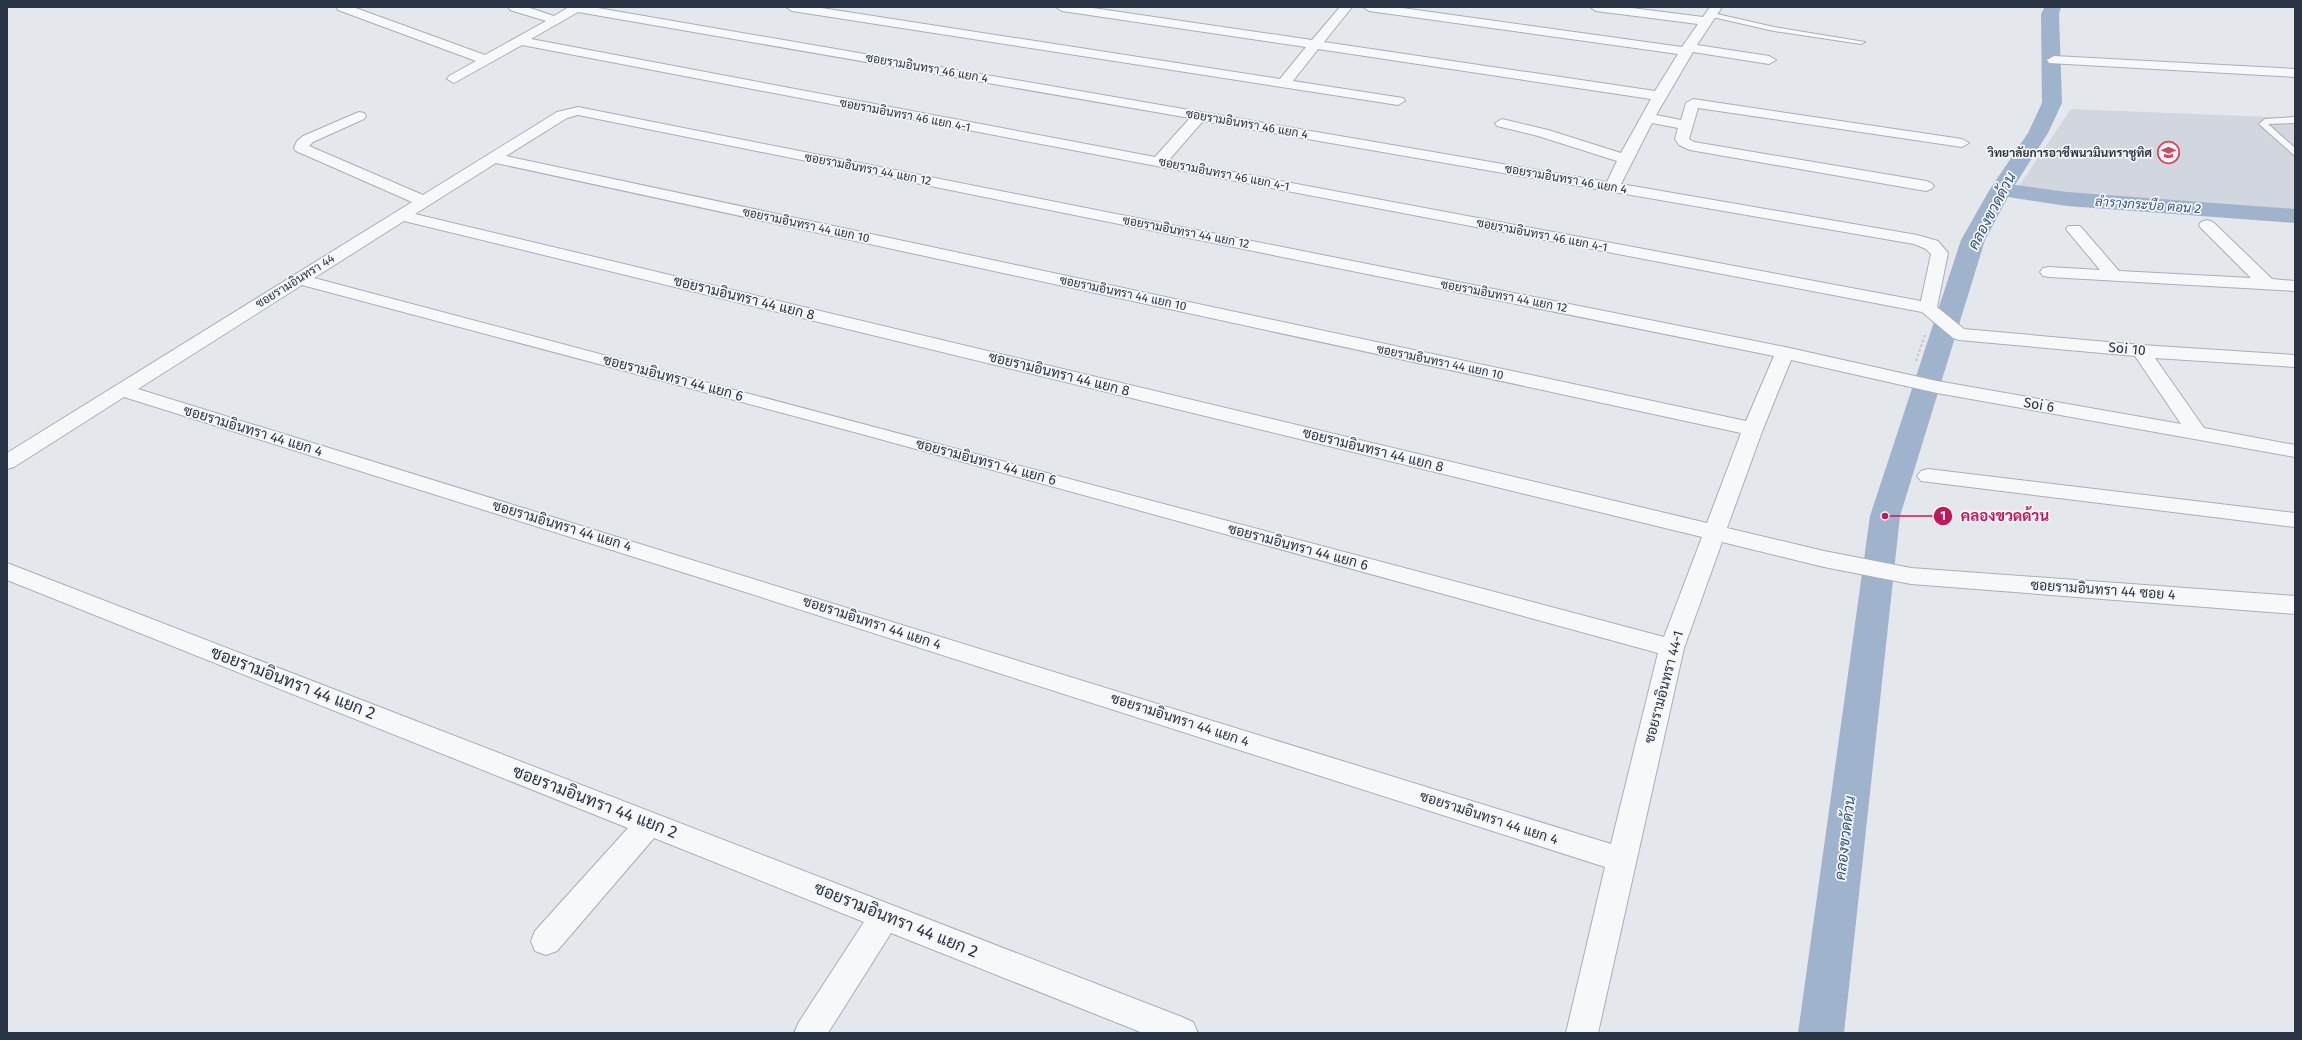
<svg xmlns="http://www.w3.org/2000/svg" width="2302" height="1040" viewBox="0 0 2302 1040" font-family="'Fira Sans',Sarabun,sans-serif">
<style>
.built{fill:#d2d6de}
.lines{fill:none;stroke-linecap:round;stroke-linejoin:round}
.canal{fill:#9fb4cc;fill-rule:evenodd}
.service-casing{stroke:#a9aeb7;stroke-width:2}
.minor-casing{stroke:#a9aeb7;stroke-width:2}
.path{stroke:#c2c5cb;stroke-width:2;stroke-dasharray:2.5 2.5;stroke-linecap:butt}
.service{fill:#f7f8fa;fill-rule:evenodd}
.minor{fill:#f7f8fa;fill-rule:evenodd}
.labels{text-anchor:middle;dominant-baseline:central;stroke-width:3.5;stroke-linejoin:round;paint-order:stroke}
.far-street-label{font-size:12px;fill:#2b3445;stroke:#f4f6f9}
.far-poi-label{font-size:12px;font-weight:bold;fill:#2b3445;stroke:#f4f6f9;text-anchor:end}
.far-water-label{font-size:13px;font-style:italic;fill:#34527a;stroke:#f4f6f9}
.street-label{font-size:14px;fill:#2b3445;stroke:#f4f6f9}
.water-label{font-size:15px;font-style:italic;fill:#34527a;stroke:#f4f6f9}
.near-street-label{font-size:17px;fill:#2b3445;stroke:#f4f6f9}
.leader{fill:none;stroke:#c2185b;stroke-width:1.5}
.callout-dot{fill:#c2185b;stroke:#f4f6f9;stroke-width:1.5}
.mark-label{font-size:12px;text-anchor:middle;font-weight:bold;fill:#fff}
.callout-label{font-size:15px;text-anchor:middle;font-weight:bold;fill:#c2185b;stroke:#f4f6f9;stroke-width:3.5;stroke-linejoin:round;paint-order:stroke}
</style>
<rect width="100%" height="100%" fill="#e4e7ec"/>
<path class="built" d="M2071,109L2295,118V212L2078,197L2017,189Z"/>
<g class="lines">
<path class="canal" d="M2045,7H2061L2059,14L2062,103L2048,133L2015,185L2067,192L2295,209V223L2067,206L2008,197L1985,240L1900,516L1844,1033H1798L1870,516L1961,240L1990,189L2028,133L2042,103L2041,14Z"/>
<defs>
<path id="service" d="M1708,12L1774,27L1865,42L1861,44L1774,31L1708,16Z
M2295,117V123L2268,124L2295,148V156L2259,124L2265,119Z"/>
<path id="minor" d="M336,7H353L485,55L546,21L510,10L508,7H527L554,16L569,7H592L1607,182L1617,161L1538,136L1497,126L1495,123L1502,119L1548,130L1621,153L1651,99L1318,49L1293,81L1403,98L1405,101L1398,105L792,11L786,7H815L1280,79L1306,47L1062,11L1056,7H1086L1312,40L1340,7H1352L1324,42L1655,91L1678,54L1369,11L1363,7H1395L1682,47L1698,24L1596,11L1590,7H1624L1703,17L1710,7H1722L1697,45L1769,56L1776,60L1769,64L1693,52L1656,115L1681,120L1686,103L1693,99L1962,139L1969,143L1962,147L1698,108L1689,139L1694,142L1926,181L1931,183L1934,186L1931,189L1926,191L1690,150L1679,145L1675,139L1678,128L1652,123L1621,184L1917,235L1938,241L1948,253L1937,307L1964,329L2141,345L2295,355V367L2155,358L2204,428L2295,445V457L1937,393L1791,360L1763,429L1727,528L1824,551L1911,568L2295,596V614L1911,584L1824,567L1722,542L1684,648L1598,1033H1566L1605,867L720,584L124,397L14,467L7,469V453L412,202L296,151L294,148L297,141L303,136L359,112L364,113L366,116L364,119L313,142L309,146L423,195L557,112L578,107L1785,347L1937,381L2181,424L2135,356L1959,340L1953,338L1922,312L522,45L454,83L447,79L449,76L476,61L338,10ZM578,12L1190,118L1155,157L531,39ZM578,115L1774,356L1746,421L506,156L567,118ZM1203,121L1914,244L1926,249L1931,254L1921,301L1169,160ZM496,163L1741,433L1707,523L415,214ZM404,221L1702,537L1664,637L314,278ZM302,285L854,432L1658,653L1611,844L138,389Z
M2054,56L2295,69V77L2049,63L2047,60Z
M2207,220L2213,222L2272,279L2295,281V291L2049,277L2043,276L2040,272L2043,268L2049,267L2100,270L2066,229L2068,226H2080L2119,271L2251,278L2201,228L2199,225L2201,222Z
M1928,469L2295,513V527L1921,481L1917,476L1921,471Z
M7,563L1182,1017L1193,1022L1198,1033H1143L891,933L828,1033H794L799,1022L864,922L654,838L557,951L546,955L535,951L531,941L535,931L628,828L7,580Z"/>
</defs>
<use href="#service" class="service-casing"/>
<use href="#minor" class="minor-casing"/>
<path class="path" d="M1916,361L1925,335"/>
<use href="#service" class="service"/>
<use href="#minor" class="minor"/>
</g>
<defs>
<symbol id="university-ring" viewBox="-11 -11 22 22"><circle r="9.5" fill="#f4f6f9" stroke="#d1495b" stroke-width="1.5"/><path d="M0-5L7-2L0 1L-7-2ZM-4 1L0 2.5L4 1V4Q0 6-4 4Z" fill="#d1495b"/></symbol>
</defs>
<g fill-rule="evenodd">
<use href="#university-ring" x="2156" y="140" width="25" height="25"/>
</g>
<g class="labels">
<g class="far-street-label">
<text transform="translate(927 68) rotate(10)">ซอยรามอินทรา 46 แยก 4</text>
<text transform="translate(905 115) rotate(11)">ซอยรามอินทรา 46 แยก 4-1</text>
<text transform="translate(1247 124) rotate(10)">ซอยรามอินทรา 46 แยก 4</text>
<text transform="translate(868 169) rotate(11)">ซอยรามอินทรา 44 แยก 12</text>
<text transform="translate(1224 174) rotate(11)">ซอยรามอินทรา 46 แยก 4-1</text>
<text transform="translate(1566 179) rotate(10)">ซอยรามอินทรา 46 แยก 4</text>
<text transform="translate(806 225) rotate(12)">ซอยรามอินทรา 44 แยก 10</text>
<text transform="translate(1186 232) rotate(11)">ซอยรามอินทรา 44 แยก 12</text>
<text transform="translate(1542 235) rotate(11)">ซอยรามอินทรา 46 แยก 4-1</text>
<text transform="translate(295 281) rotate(-32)">ซอยรามอินทรา 44</text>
<text transform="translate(1123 293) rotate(12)">ซอยรามอินทรา 44 แยก 10</text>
<text transform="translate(1504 296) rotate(11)">ซอยรามอินทรา 44 แยก 12</text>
<text transform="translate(1440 362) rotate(12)">ซอยรามอินทรา 44 แยก 10</text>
</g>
<g class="far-poi-label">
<text x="2152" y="153">วิทยาลัยการอาชีพนวมินทราชูทิศ</text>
</g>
<g class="far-water-label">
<text transform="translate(2148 205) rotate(4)">ลำรางกระบือ ตอน 2</text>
</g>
<g class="street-label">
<text transform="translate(744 298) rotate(14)">ซอยรามอินทรา 44 แยก 8</text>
<text transform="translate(2127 349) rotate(5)">Soi 10</text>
<text transform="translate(1059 374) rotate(14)">ซอยรามอินทรา 44 แยก 8</text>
<text transform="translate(673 378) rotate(15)">ซอยรามอินทรา 44 แยก 6</text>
<text transform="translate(2039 405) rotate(10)">Soi 6</text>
<text transform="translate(253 431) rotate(17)">ซอยรามอินทรา 44 แยก 4</text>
<text transform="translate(1373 450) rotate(14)">ซอยรามอินทรา 44 แยก 8</text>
<text transform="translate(986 462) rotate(15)">ซอยรามอินทรา 44 แยก 6</text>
<text transform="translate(562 526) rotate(17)">ซอยรามอินทรา 44 แยก 4</text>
<text transform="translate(1298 547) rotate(15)">ซอยรามอินทรา 44 แยก 6</text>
<text transform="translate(2103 590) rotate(4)">ซอยรามอินทรา 44 ซอย 4</text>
<text transform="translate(872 623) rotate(18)">ซอยรามอินทรา 44 แยก 4</text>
<text transform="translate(1664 687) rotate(-75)">ซอยรามอินทรา 44-1</text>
<text transform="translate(1180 720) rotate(18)">ซอยรามอินทรา 44 แยก 4</text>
<text transform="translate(1489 818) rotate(18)">ซอยรามอินทรา 44 แยก 4</text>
</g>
<g class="water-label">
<text transform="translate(1992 211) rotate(-62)">คลองขวดด้วน</text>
<text transform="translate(1845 838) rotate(-83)">คลองขวดด้วน</text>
</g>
<g class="near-street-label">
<text transform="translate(293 683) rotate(21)">ซอยรามอินทรา 44 แยก 2</text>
<text transform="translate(595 802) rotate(21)">ซอยรามอินทรา 44 แยก 2</text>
<text transform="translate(896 920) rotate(22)">ซอยรามอินทรา 44 แยก 2</text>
</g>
</g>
<path class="leader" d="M1885 516L1943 516"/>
<g class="callout-dot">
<circle cx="1885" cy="516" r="4"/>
<circle cx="1943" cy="516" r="10"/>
</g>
<g class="mark-label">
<text x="1943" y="520">1</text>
</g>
<g class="callout-label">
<text x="2005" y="521">คลองขวดด้วน</text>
</g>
<rect width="2302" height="1040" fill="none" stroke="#2b3445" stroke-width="16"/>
</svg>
